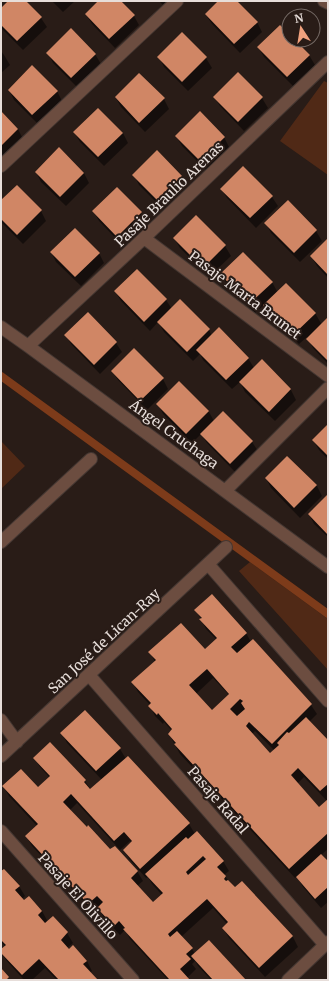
<svg xmlns="http://www.w3.org/2000/svg" width="329" height="981" viewBox="0 0 329 981" font-family="Merriweather,serif">
<style>
.green{fill:#502916}
.shadow{fill:#0007;fill-rule:evenodd}
.lines{fill:none;stroke-linecap:round;stroke-linejoin:round}
.stream{stroke:#7d3b1a;stroke-width:8}
.building{fill:#d08665;fill-rule:evenodd}
.minor-casing{stroke:#443732;stroke-width:14}
.minor{stroke:#6c4d40;stroke-width:12}
.labels{text-anchor:middle;dominant-baseline:central;stroke-width:4;stroke-linejoin:round;paint-order:stroke}
.street-label{font-size:14px;fill:#e7deda;stroke:#291c17}
</style>
<rect width="100%" height="100%" fill="#291c17"/>
<path class="green" d="M324,81L328,83V175L280,141Z
M1,441L25,466L1,489Z
M250,562L328,619V670L239,571Z"/>
<path class="shadow" d="M9,1H25L41,18L47,27L23,50L1,28V9Z
M52,1H75L63,12Z
M100,1H119L134,16L139,25L115,48L92,24L86,14Z
M159,1H168L163,5Z
M219,1H235L257,22L262,32L240,53L212,24L206,15Z
M182,34L206,58L212,68L188,91L164,67L159,57Z
M289,35V40H294L309,55L315,65L293,86L264,57L258,47Z
M1,51L4,55L10,65L1,73Z
M48,53L95,54L101,64L77,87L53,63Z
M238,74L262,98L268,108L244,131L220,106L214,97Z
M9,90L57,91L62,101L38,124L14,100Z
M116,98L164,99L169,109L145,132L121,107Z
M1,113L18,129L23,139L1,161Z
M74,132L123,133L128,143L104,166L80,142Z
M176,136L224,137L229,147L206,170L182,146Z
M36,172L84,173L89,183L66,206L41,182Z
M134,175L181,176L187,186L163,209L139,185Z
M117,188L141,213L147,223L123,246L99,221L94,212Z
M221,189L272,197L278,206L256,228L227,198Z
M1,202L41,211L46,221L23,244L1,222Z
M288,202L316,231L322,241L300,262L271,233L266,223Z
M196,216L225,246L231,256L209,277L180,248L174,238Z
M328,240V278L317,266L311,256Z
M51,252L99,253L104,263L81,286L56,262Z
M221,275L272,282L278,293L315,313L322,325L328,319V364L313,348L307,337L299,344L270,315L264,305L255,313L227,284Z
M115,291L166,300L172,309L180,300L209,330L212,336L248,358L254,368L262,361L291,390L296,400L275,421L245,392L240,382L232,389L203,360L200,354L193,361L164,332L158,322L150,331L121,301Z
M88,313L116,343L122,352L100,374L71,344L66,335Z
M112,371L163,379L168,389L147,410L118,380Z
M179,383L209,412L214,421L252,442L258,451L236,473L207,443L201,434L192,443L163,414L158,404Z
M328,425V459L319,450L313,440Z
M287,457L317,486L322,496L300,518L271,488L266,478Z
M328,495V537L314,524L309,514Z
M196,610L246,633L251,642L311,705L317,714L309,722L328,741V849L321,855L328,863V902L321,908L303,887L297,877L295,878L180,754L169,734L172,731L164,722L163,724L155,716L150,706V705L138,692L133,683L155,662L150,652L205,651L217,640L206,629ZM213,678L229,695L212,711L196,694ZM255,731L274,750L270,754L252,734ZM304,777L327,801L319,808L297,784Z
M85,711L120,749L126,759L127,757L189,824L195,834L223,861L229,871L224,875L235,889L242,882L293,937L298,947L265,977L229,938L223,928L227,924L213,908L181,937L192,949L195,954L245,980H211L198,966L195,961L192,964L196,969L187,978L189,980H168L130,939L125,930L120,935L104,918L99,908L94,913L32,846L26,836L37,826L9,796L3,786L38,788L49,777L40,767L34,758L50,743L85,781L91,790L102,780L67,743L62,733ZM77,803L120,850L130,841L132,843L124,850L130,860L146,878L148,877L152,884L162,895L153,903L137,886L143,881L137,871L110,851L70,810Z
M1,873L19,886L25,896L22,899L42,911L48,922L53,917L67,933L73,943L67,948L87,961L92,971L90,973L96,980H57L45,968L32,980H24L6,960L1,952V950L5,946L1,942Z"/>
<g class="lines">
<path class="stream" d="M1,376L328,614"/>
</g>
<path class="building" d="M8,1H26L42,17L17,41L1,25V8Z
M98,1H121L135,15L109,39L85,14Z
M218,1H237L258,22L234,44L205,14Z
M280,25L289,34V40H295L310,55L287,77L257,47Z
M71,28L96,54L71,78L46,53Z
M182,32L207,57L182,82L157,57Z
M32,65L58,91L32,115L8,90Z
M238,72L263,97L238,122L213,97Z
M139,73L165,98L139,123L115,97Z
M98,108L123,133L98,157L73,132Z
M1,111L18,129L1,146Z
M200,111L225,137L200,161L175,136Z
M59,147L84,173L60,197L35,172Z
M157,150L182,176L157,200L132,175Z
M243,166L273,196L250,218L220,189Z
M17,185L42,210L17,235L1,219V200Z
M117,187L142,212L117,237L92,211Z
M288,200L317,230L294,253L264,223Z
M196,215L226,245L203,268L173,238Z
M75,228L100,253L75,277L50,252Z
M328,238V275L310,256Z
M243,252L273,282L249,304L220,274Z
M137,269L167,299L144,322L114,291Z
M286,283L316,313L293,335L263,305Z
M180,299L210,329L187,352L157,322Z
M88,312L117,342L94,365L64,335Z
M328,317V361L306,339Z
M219,327L249,358L226,380L196,350Z
M134,348L164,378L140,401L111,371Z
M262,359L291,389L269,412L239,382Z
M179,381L209,411L186,434L156,404Z
M223,411L253,441L230,464L200,434Z
M328,424V456L312,440Z
M287,456L317,485L294,508L265,478Z
M328,494V535L308,514Z
M212,594L247,633L231,647L237,653L253,639L312,704L272,744L249,722L246,726L270,753L279,745L277,743L287,732L289,733L306,717L328,740V784L320,791L298,768L291,775L319,807L328,799V833L289,869L174,744L176,743L168,734L172,729L158,713L157,715L148,706L151,703L131,682L156,660L148,652L181,623L205,649L217,638L199,619L202,618L194,610ZM207,669L229,694L212,710L189,685ZM240,699L243,701L241,703L245,709L237,716L230,709Z
M85,710L121,748L96,771L60,733Z
M50,742L86,780L84,782L90,789L128,756L190,823L140,869L123,850L132,841L124,832L114,841L71,794L63,802L87,827L88,825L110,849L115,846L138,871L131,878L153,902L163,893L145,874L186,837L188,839L197,831L224,861L217,867L226,876L224,879L226,881L228,880L235,887L242,881L293,936L259,968L222,928L228,922L207,899L168,934L170,937L177,931L193,948L186,954L191,959L180,969L190,980H168L169,979L123,929L125,928L119,921L114,926L97,908L103,902L97,896L88,904L25,836L38,824L2,786L21,769L38,787L50,776L33,758ZM203,856L206,859L188,875L186,872Z
M321,854L328,861V887L315,899L296,877Z
M4,869L20,886L15,890L24,900L29,896L42,911L38,915L45,923L53,916L68,932L61,940L69,949L73,945L87,961L83,964L98,980H59L39,959L22,975L1,953V949L6,945L1,940V871Z
M209,940L246,980H213L191,956Z
M1,968L9,977L6,980H1Z"/>
<g class="lines">
<defs>
<path id="minor" d="M324,1L328,3
M1,166L177,1
M144,238L328,376
M1,327L28,346L328,567
M28,346L144,238L328,62
M225,491L328,388
M1,542L91,459
M208,564L328,701
M89,675L325,945
M1,720L17,742
M1,756L226,547
M1,831L133,980
M288,980L328,942"/>
</defs>
<use href="#minor" class="minor-casing"/>
<use href="#minor" class="minor"/>
</g>
<g class="labels">
<g class="street-label">
<text transform="translate(169 194) rotate(-44)">Pasaje Braulio Arenas</text>
<text transform="translate(245 295) rotate(37)">Pasaje Marta Brunet</text>
<text transform="translate(174 434) rotate(36)">Ángel Cruchaga</text>
<text transform="translate(104 641) rotate(-43)">San José de Lican-Ray</text>
<text transform="translate(218 800) rotate(49)">Pasaje Radal</text>
<text transform="translate(78 896) rotate(48)">Pasaje El Olivillo</text>
</g>
</g>
<rect width="329" height="981" fill="none" stroke="#e7deda" stroke-width="4"/>
<g transform="translate(301 28) rotate(348)"><circle r="19" fill="#291c17" stroke="#756a65"/>
<path d="M0-3L7 15L0 10L-7 15Z" fill="#f1a17d"/>
<text y="-6" font-size="11" font-weight="bold" text-anchor="middle" fill="#e7deda">N</text>
</g>
</svg>
